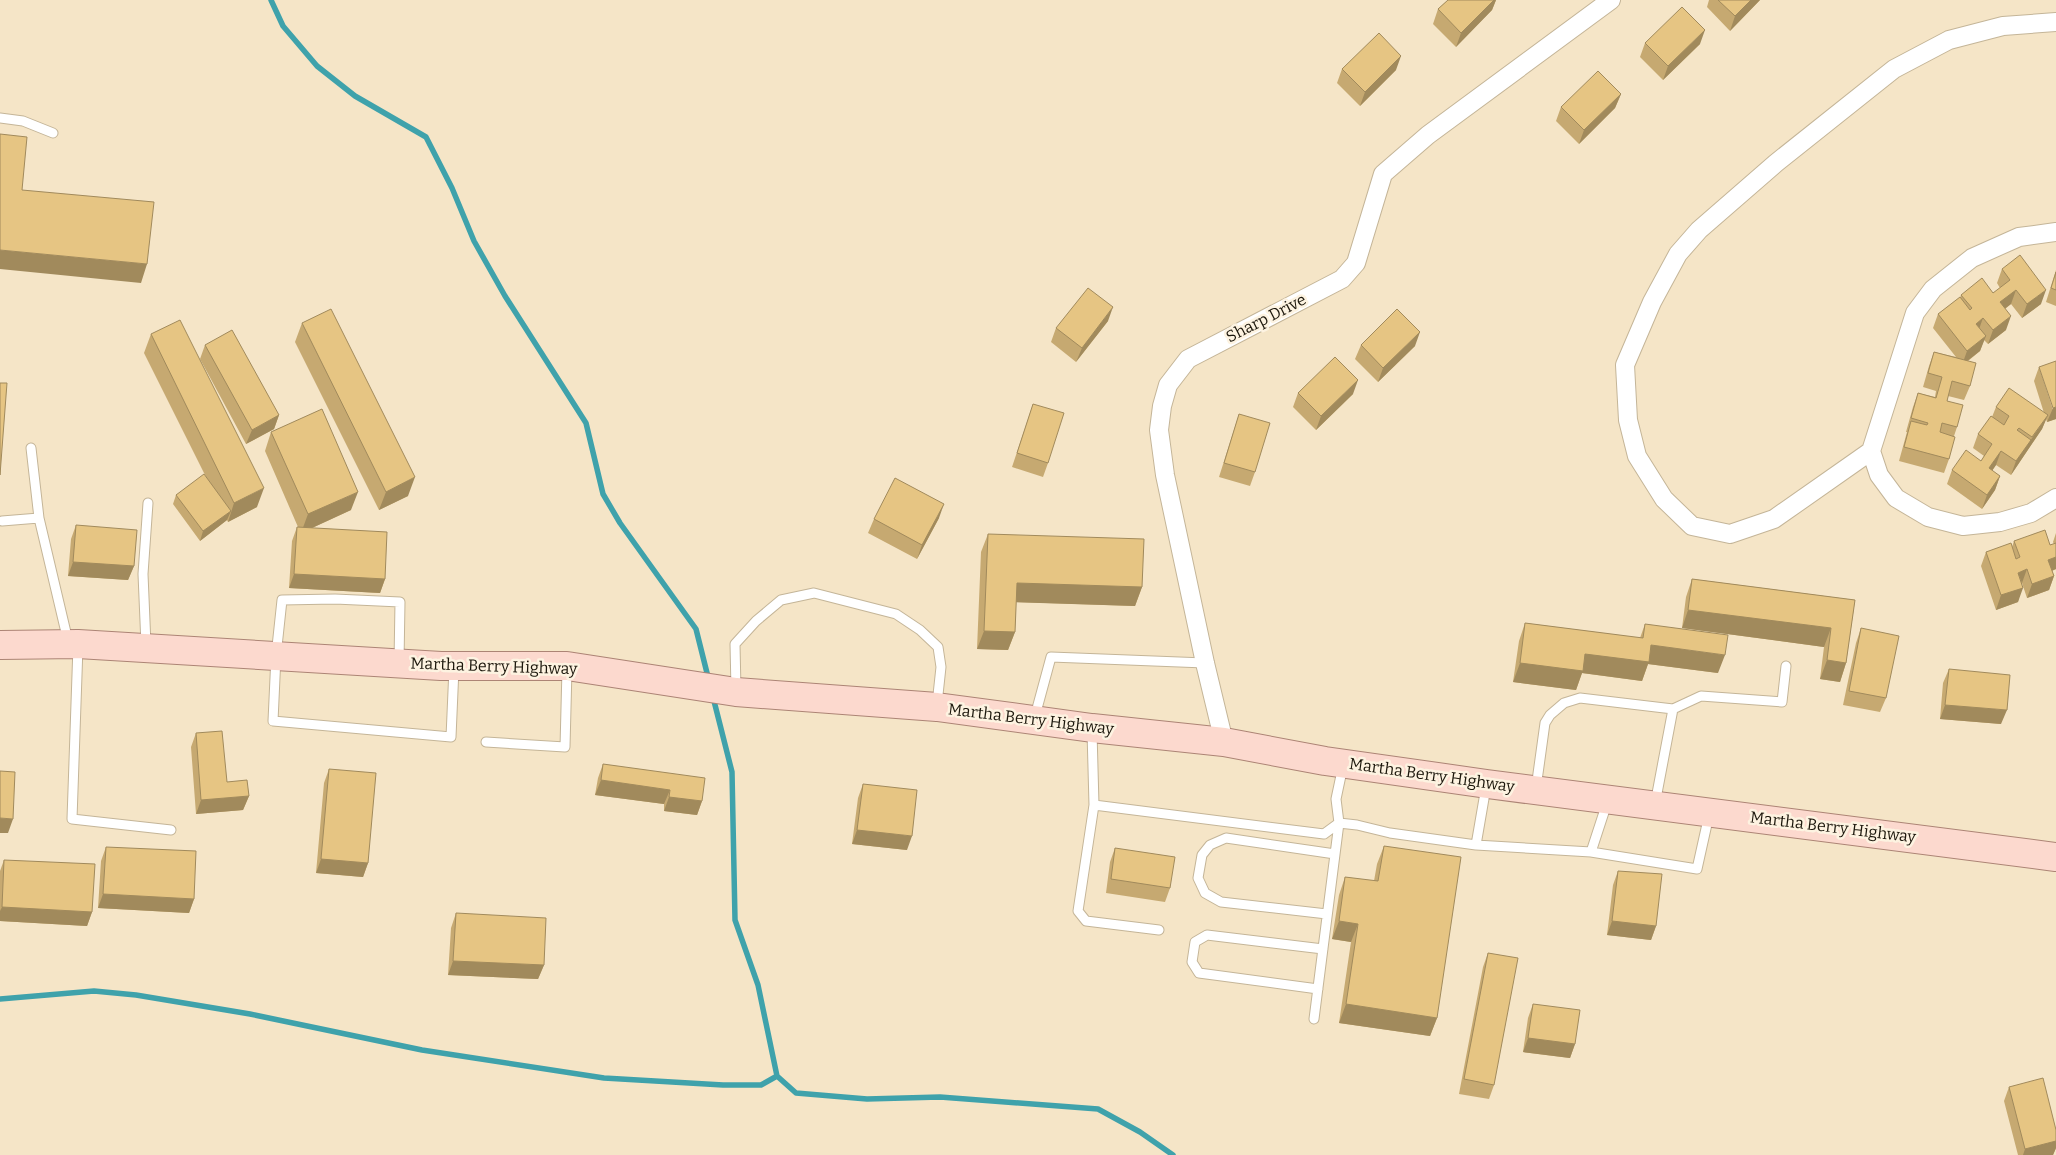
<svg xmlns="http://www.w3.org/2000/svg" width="2056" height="1155" viewBox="0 0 2056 1155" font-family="Bitter,serif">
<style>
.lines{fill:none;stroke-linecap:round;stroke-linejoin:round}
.stream{stroke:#3fa2ab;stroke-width:5.5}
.lane-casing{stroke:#c4b598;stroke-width:11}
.street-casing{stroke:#c4b598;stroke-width:20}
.primary-casing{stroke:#ac8475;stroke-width:30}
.lane{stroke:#fff;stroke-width:9}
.street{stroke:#fff;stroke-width:18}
.primary{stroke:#fcd9ce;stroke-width:28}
.wall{fill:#c6a971}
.shaded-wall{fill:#a18a5c}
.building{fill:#e6c583;stroke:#a18a5c}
.labels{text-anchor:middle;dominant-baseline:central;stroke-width:5;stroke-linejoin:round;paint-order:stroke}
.street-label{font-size:16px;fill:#1b160b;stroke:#fdf3e1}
</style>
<rect width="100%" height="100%" fill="#f5e5c7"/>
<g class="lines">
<path class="stream" d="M271,0L283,26L317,66L355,96L426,137L452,188L474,241L505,296L586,423L603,494L620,523L696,629L709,681
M713,697L732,772L735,920L758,985L777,1076L796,1093L867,1099L940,1097L1098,1109L1140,1132L1173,1155
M0,999L94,991L136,995L250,1014L422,1050L604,1078L723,1085H761L777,1076"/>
<defs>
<path id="lane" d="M0,118L23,121L53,133
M31,448L39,518L68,641
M2,521L39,518
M146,645L143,574L148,503
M78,646L72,819L171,830
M399,662L400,602L335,599L282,600L276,656L273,721L451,737L454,668
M736,690L735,644L756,621L781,600L814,593L896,614L920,630L938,647L941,667L937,704
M1673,709L1701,696L1782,702L1786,666
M1035,716L1051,657L1205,663
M1092,731L1094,805L1324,834L1339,823
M486,742L565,747L567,669
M1343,766L1336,799L1339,823L1357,825L1390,833L1476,845
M1486,787L1476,845L1591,852
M1536,788L1545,723L1550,715L1564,703L1580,698L1673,709L1655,804
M1607,803L1591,852L1697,869L1709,815
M1094,805L1078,911L1086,921L1159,930
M1327,914L1221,902L1205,893L1198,878L1202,855L1210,845L1226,838L1335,854
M1318,989L1199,973L1192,962L1195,942L1207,935L1323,949
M1314,1019L1339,823"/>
<path id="street" d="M2056,232L2019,237L1972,258L1933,289L1915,313L1871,451L1879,475L1896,498L1928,517L1963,526L2000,522L2031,513L2056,498
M1871,451L1774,519L1730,534L1692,526L1664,499L1637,456L1628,420L1625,365L1652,302L1678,254L1699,230L1776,163L1894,69L1949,40L2003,26L2056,22
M1224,742L1205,663L1165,475L1159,430L1162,406L1168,385L1188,359L1342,279L1356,263L1383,174L1428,135L1611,0"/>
<path id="primary" d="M0,645L78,644L441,666H567L736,692L937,707L1092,728L1224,742L1325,761L1487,784L2056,857"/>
</defs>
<use href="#lane" class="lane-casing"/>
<use href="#street" class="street-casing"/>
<use href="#primary" class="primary-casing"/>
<use href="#lane" class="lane"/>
<use href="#street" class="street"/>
<use href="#primary" class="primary"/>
</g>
<path class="wall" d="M1448,0H1496L1492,10L1456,47L1433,24L1438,9Z
M1709,0H1760L1730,31L1707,7Z
M1645,43L1700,44L1663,80L1640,57Z
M1342,69L1396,70L1360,106L1337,83Z
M1621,94L1615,108L1579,144L1556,121L1561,107Z
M2002,269L2041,304L2022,318L2011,304L2005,309L2006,330L1988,344L1984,340L1980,351L1968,361L1970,386L1964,400L1948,396L1947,401L1957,427L1954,436L1949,459L1944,473L1899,461L1907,432H1906L1913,407L1918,393L1935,397L1936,391L1923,387L1929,366L1934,352L1956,357L1933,328L1938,314L1960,298L1961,295L1993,293L2000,288L1997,283Z
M2056,270V306L2046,302Z
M1108,321L1076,362L1051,342L1056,328Z
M302,323L408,496L379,510L295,342Z
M151,334L257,507L228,522L227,520L200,541L173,504L176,495L206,477L144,353Z
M205,345L279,415L274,429L246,444L200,359Z
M1361,345L1415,346L1378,382L1355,359Z
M2039,367L2056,419L2047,422L2046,419L2042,429L2011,475L1996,465L1992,471L2000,476L1995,490L1982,509L1947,484L1952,470L1981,461L1984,456L1973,448L1978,434L1992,417L1996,407L2044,413L2034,381Z
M1298,393L1353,394L1316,430L1293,407Z
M1033,404L1048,463L1043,477L1012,467Z
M1239,414L1255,472L1250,486L1219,477Z
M271,432L351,510L312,528L385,579L380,593L289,588L292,541L297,527H298L265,451Z
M939,518L917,559L868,533L874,519Z
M76,525L134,566L128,580L68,576L71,539Z
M2056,533V569L2052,571L2054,576L2049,590L2027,598L2022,583L2018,602L1996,610L1981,566L1986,552L2012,547L2014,541L2050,545L2054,544L2053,542Z
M988,534L1142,587L1135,606L1016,602L1015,632L1008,650L977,649L981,552Z
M1692,579L1855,600L1846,663L1840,682L1820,679L1824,647L1682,628L1686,597Z
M1525,623L1640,638L1645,624L1718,673L1648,664L1642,681L1582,673L1576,690L1513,682L1519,641Z
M1861,628L1886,698L1880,712L1843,705L1856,643Z
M1949,669L2001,724L1940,719L1943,683Z
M196,733L227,782L249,796L243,810L196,814L191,747Z
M603,764L702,801L697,815L664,811V804L595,795L598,778Z
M329,769L368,863L363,877L316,873L324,783Z
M863,784L907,850L852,844L858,798Z
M1384,846L1437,1018L1430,1036L1339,1023L1351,942L1332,939L1339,895L1345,877L1374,881L1377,864Z
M106,847L194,899L189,913L98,908L101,861Z
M1115,848L1170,888L1165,902L1106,893L1110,862Z
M4,860L92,912L87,926L0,921V871Z
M1618,871L1656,926L1651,940L1607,935L1613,885Z
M456,913L544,965L538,979L448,975L451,928Z
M1488,953L1494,1085L1489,1099L1459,1094L1483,967Z
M1533,1004L1575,1044L1570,1058L1523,1052L1528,1018Z
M2009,1087L2056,1130V1148L2053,1155H2018L2004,1101Z"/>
<path class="shaded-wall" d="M1494,0H1496L1492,10L1456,47L1461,33Z
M1751,0H1760L1730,31L1735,16Z
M1705,30L1700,44L1663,80L1668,66Z
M1401,56L1396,70L1360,106L1365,92Z
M1621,94L1615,108L1579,144L1584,130Z
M0,250L147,264L141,283L0,269Z
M2016,290L2011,304L1995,316L2000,302Z
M2046,290L2041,304L2022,318L2027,304Z
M1113,307L1108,321L1076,362L1082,348Z
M2011,316L2006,330L1988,344L1993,330Z
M1983,318L1978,332L1976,324Z
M1420,332L1415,346L1378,382L1383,368Z
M1986,336L1980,351L1962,365L1967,351Z
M1358,380L1353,394L1316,430L1321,416Z
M2056,407V419L2047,422L2053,408Z
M279,415L274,429L246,444L252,430Z
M2048,415L2042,429L2011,475L2016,461Z
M2001,451L1996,465L1984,482L1989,468Z
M2000,476L1995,490L1982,509L1987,495Z
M415,477L408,496L379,510L386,492Z
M264,488L257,507L228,522L234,503Z
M358,492L351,510L301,533L308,514Z
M944,504L939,518L917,559L922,545Z
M231,511L227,520L200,541L203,531Z
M2056,557V569L2043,574L2048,560Z
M73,562L134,566L128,580L68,576Z
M2027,569L2022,583L2018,573Z
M294,574L385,579L380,593L289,588Z
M2054,576L2049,590L2027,598L2032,584Z
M1017,583L1142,587L1135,606L1010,602Z
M2023,588L2018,602L1996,610L2001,595Z
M1688,610L1831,628L1824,647L1682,628Z
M984,631L1015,632L1008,650L977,649Z
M1651,645L1725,655L1718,673L1648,664L1642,681L1582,673L1576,690L1513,682L1520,663Z
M1827,660L1846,663L1840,682L1820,679Z
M1945,705L2007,710L2001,724L1940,719Z
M601,780L670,790L664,804L595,795Z
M249,796L243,810L196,814L201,800Z
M669,797L702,801L697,815L664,811Z
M0,818L13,819L8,833H0Z
M857,830L912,836L907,850L852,844Z
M321,859L368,863L363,877L316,873Z
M103,894L194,899L189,913L98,908Z
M2,907L92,912L87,926L0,921V911Z
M1339,921L1358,924L1351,942L1332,939Z
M1612,921L1656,926L1651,940L1607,935Z
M453,961L544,965L538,979L448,975Z
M1346,1004L1437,1018L1430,1036L1339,1023Z
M1528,1038L1575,1044L1570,1058L1523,1052Z
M2056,1141V1148L2053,1155H2023L2025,1149Z"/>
<path class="building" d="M1448,0H1494L1461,33L1438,9Z
M1718,0H1751L1735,16Z
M1682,7L1705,30L1668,66L1645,43Z
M1379,33L1401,56L1365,92L1342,69Z
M1598,71L1621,94L1584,130L1561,107Z
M0,134L27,137L22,190L154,202L147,264L0,250Z
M2020,255L2046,290L2027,304L2016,290L2000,302L2011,316L1993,330L1983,318L1976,324L1986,336L1967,351L1938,314L1960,297L1970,310L1972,308L1961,295L1982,278L1993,293L2010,280L2002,269Z
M2056,272V290L2051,288Z
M1088,288L1113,307L1082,348L1056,328Z
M331,309L415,477L386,492L302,323Z
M1397,309L1420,332L1383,368L1361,345Z
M180,320L264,488L234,503L151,334Z
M232,330L279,415L252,430L205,345Z
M1934,352L1976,363L1970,386L1952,381L1947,401L1963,405L1957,427L1942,423L1940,432L1955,437L1949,459L1904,447L1911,421L1927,425L1928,423L1911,418L1918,393L1936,398L1942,377L1928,373Z
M1335,357L1358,380L1321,416L1298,393Z
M2056,361V407L2053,408L2039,367Z
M0,383H7L0,475Z
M2009,388L2048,415L2032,437L2019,428L2017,430L2031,440L2016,461L2001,451L1989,468L2000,476L1987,495L1952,470L1966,450L1981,461L1992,444L1978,434L1991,416L2004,425L2009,416L1996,407Z
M1033,404L1064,413L1048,463L1017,453Z
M322,409L358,492L308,514L271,432Z
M1239,414L1270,423L1255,472L1224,463Z
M204,474L231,511L203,531L176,495Z
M895,478L944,504L922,545L874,519Z
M76,525L137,530L134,566L73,562Z
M297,527L387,532L385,579L294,574Z
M2045,530L2050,545L2056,543V557L2048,560L2054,576L2032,584L2027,569L2018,573L2023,588L2001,595L1986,552L2011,543L2016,559L2020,557L2014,541Z
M988,534L1144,539L1142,587L1017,583L1015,632L984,631Z
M1692,579L1855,600L1846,663L1827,660L1831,628L1688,610Z
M1525,623L1643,638L1645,624L1728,635L1725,655L1651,645L1649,662L1585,654L1583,671L1520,663Z
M1861,628L1899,636L1886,698L1849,691Z
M1949,669L2010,675L2007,710L1945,705Z
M222,731L227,782L247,780L249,796L201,800L196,733Z
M603,764L705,778L702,801L669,797L670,790L601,780Z
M329,769L376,773L368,863L321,859Z
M0,771L15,772L13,819L0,818Z
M863,784L917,790L912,836L857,830Z
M1384,846L1461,857L1437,1018L1346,1004L1358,924L1339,921L1345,877L1378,881Z
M106,847L196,851L194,899L103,894Z
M1115,848L1175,857L1170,888L1111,879Z
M4,860L95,864L92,912L2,907Z
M1618,871L1662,874L1656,926L1612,921Z
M456,913L546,918L544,965L453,961Z
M1488,953L1518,958L1494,1085L1464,1079Z
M1533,1004L1580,1010L1575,1044L1528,1038Z
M2043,1078L2056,1130V1141L2025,1149L2009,1087Z"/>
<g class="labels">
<g class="street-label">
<text transform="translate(1266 318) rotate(-27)">Sharp Drive</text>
<text transform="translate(494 666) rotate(2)">Martha Berry Highway</text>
<text transform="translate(1031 719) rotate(7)">Martha Berry Highway</text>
<text transform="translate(1432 775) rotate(8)">Martha Berry Highway</text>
<text transform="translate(1833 827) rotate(7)">Martha Berry Highway</text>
</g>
</g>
</svg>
